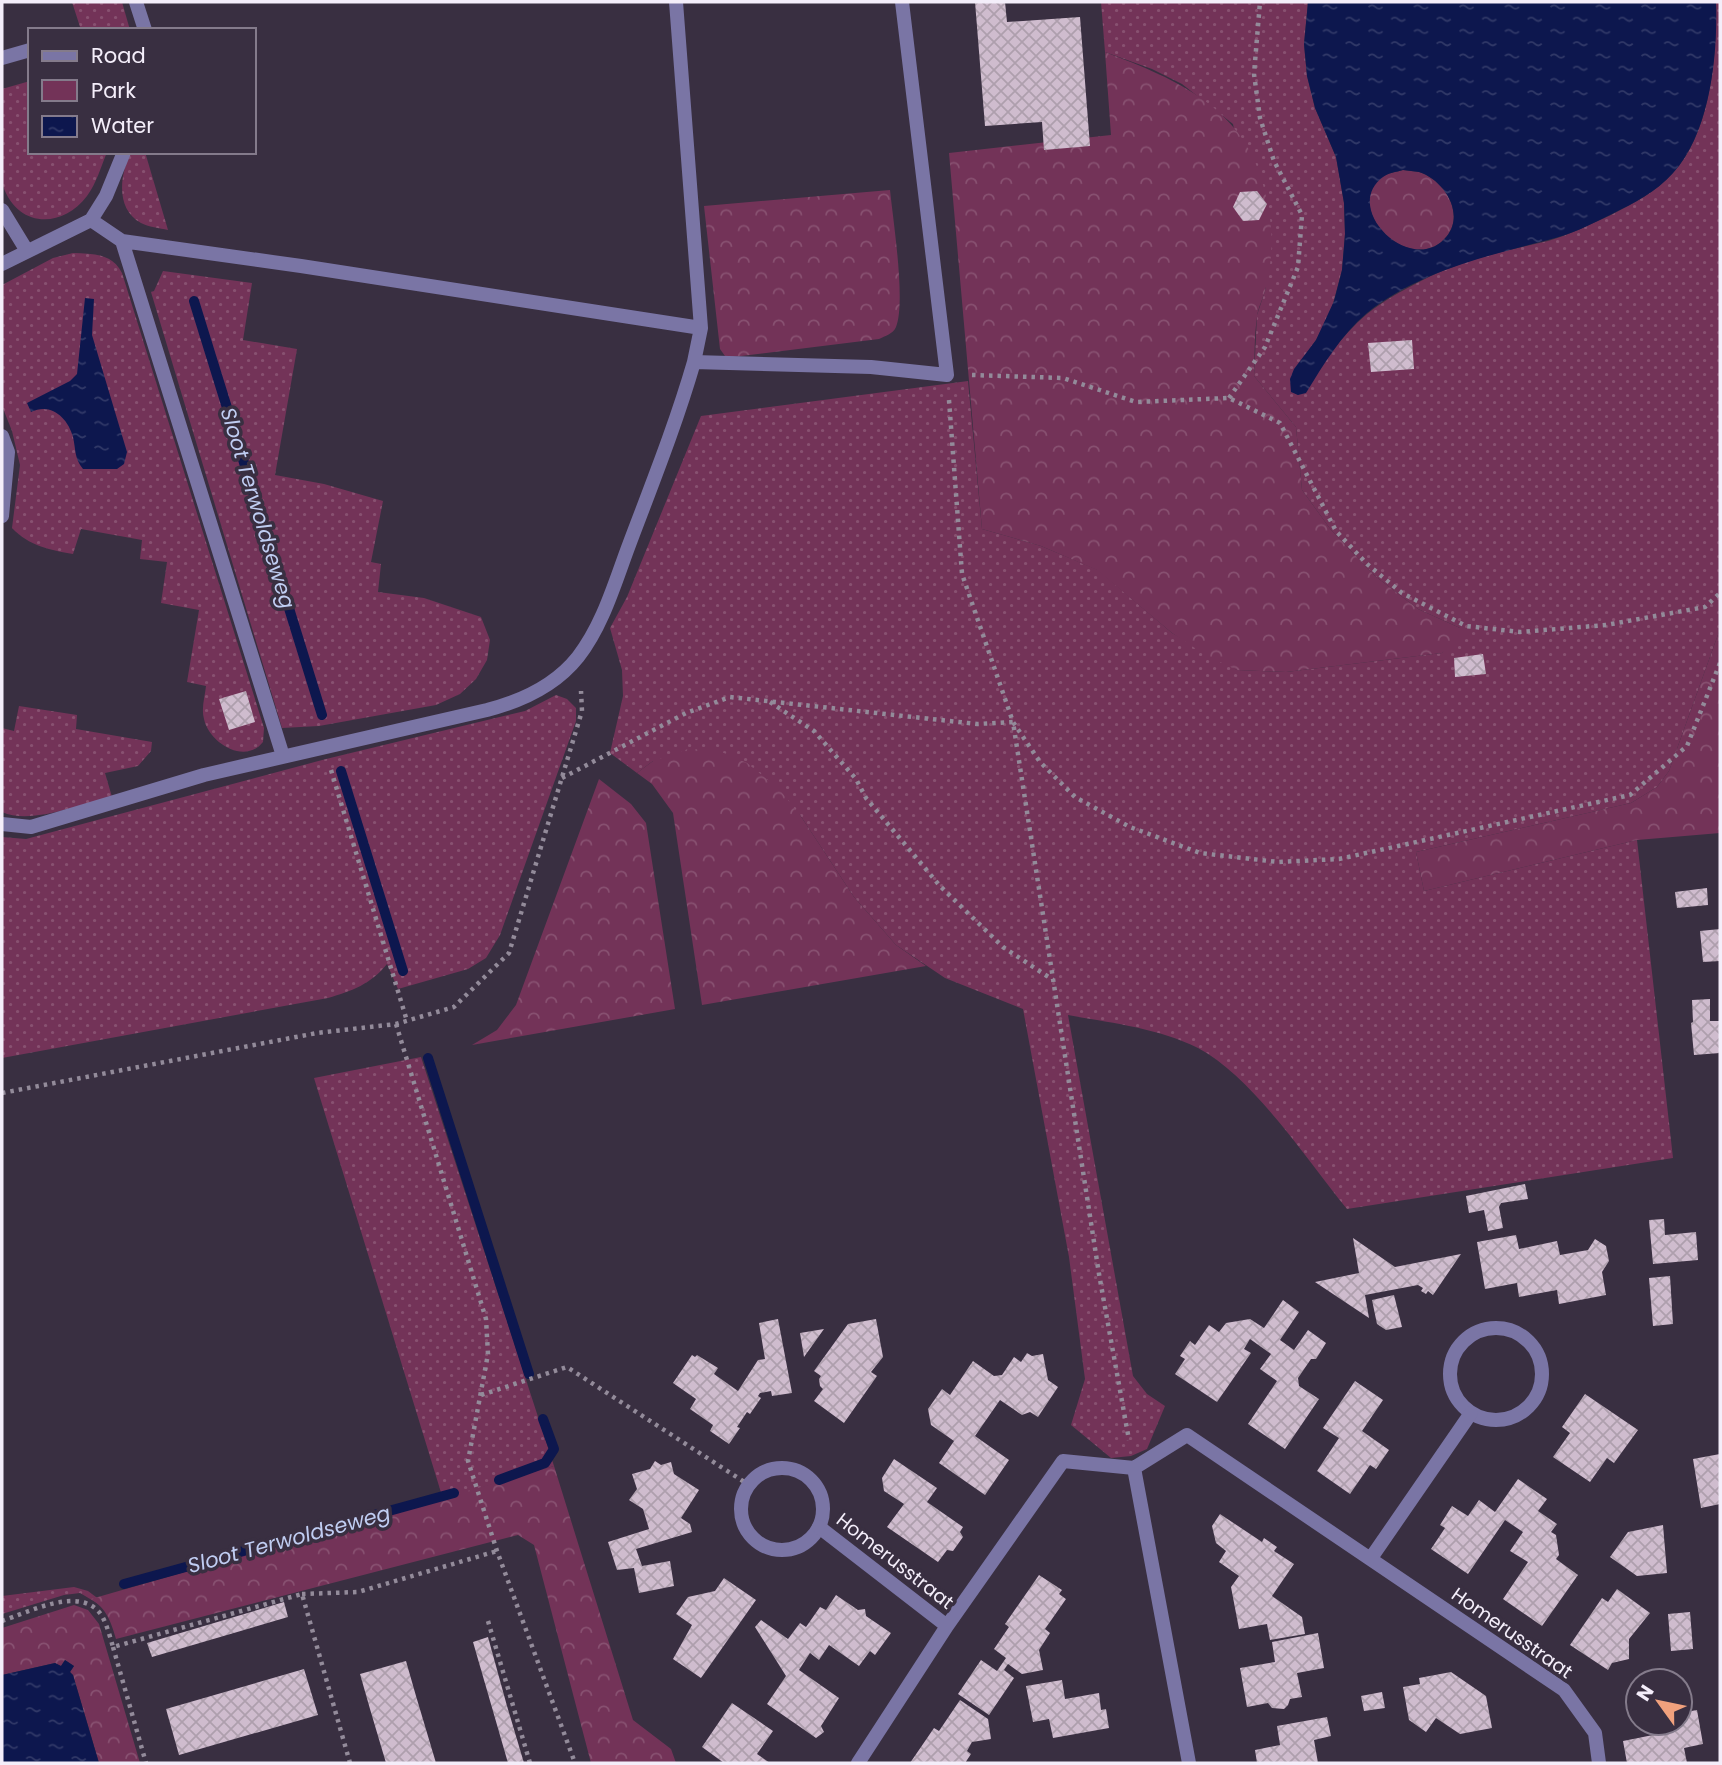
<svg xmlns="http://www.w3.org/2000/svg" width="1722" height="1765" viewBox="0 0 1722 1765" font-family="Poppins,sans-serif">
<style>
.green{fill:url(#green-dots)}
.forest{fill:url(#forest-crowns)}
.water{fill:url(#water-ripples);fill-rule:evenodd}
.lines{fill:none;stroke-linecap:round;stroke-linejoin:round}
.stream{stroke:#0d174e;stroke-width:10}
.building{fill:url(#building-cross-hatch)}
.path{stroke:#938b9a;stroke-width:4.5;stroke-dasharray:3.5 5;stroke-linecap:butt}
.lane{stroke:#7a75a5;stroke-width:14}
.street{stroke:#7a75a5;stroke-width:14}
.labels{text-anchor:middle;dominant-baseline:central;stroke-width:7;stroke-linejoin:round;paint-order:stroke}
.street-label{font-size:19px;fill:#f4eefa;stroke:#392f41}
.water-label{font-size:21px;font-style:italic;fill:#c0cdf2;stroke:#392f41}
</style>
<defs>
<pattern id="green-dots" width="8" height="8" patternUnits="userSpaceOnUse" patternTransform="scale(1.75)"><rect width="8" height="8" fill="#733358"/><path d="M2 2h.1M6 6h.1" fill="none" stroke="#885171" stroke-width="1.8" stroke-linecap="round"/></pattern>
<pattern id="forest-crowns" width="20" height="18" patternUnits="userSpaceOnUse" patternTransform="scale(1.75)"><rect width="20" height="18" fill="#733358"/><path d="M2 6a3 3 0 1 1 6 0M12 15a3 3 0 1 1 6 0" fill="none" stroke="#885171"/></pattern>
<pattern id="water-ripples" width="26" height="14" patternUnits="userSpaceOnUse" patternTransform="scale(1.75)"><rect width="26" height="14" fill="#0d174e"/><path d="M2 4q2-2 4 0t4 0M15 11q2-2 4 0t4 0" fill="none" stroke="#313968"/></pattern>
<pattern id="building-cross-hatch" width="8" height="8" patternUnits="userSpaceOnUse" patternTransform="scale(1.75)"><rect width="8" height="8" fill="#cfbcce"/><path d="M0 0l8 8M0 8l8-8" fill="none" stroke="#ae9fad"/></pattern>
</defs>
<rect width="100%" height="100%" fill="#392f41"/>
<path class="green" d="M72,2H122L130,30H81Z
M1101,2H1308L1304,44L1307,76L1315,108L1336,157L1344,203L1345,234L1342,270L1331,311L1316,340L1300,363L1291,391L1298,395C1321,368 1340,336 1367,314C1383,301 1403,290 1421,281C1462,260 1504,251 1548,241C1569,235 1591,224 1611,215C1634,203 1656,192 1673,173C1711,132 1717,55 1716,2H1720V629L1669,771L1657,787L1631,803L1416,852L1424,891L1637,840L1673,1158L1347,1209C1307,1160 1253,1077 1198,1048C1158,1028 1111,1023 1068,1015L1133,1376L1147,1394L1165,1406L1147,1449L1131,1456L1111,1458L1071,1425L1085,1379L1069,1257L1023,1009L945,978L896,945L854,897L800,815L653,761L637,773L610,753L623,696L622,670L610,628L627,597L701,416L968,381L982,529L1041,546L1098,570L1172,633L1237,670L1286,672L1442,653L1460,628L1418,609L1375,576L1331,530L1302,490L1296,427L1254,376L1257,315L1266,288L1233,124L1182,84L1152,69L1105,52Z
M30,81V152H107C101,167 96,184 87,196C61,230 17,227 3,186C0,178 2,167 2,159C2,135 2,112 2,89Z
M131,152H145L168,230C160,228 148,227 141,223C115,209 120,174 131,152Z
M73,253C93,254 112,253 122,273L264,728L263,742C245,765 209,743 204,719C201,708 205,696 206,686L187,682L199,610L161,603L167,562L140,559L142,540L81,529L73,554C50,550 29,546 12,528L20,465L12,431L2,406V285L53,258Z
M163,271L252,283L243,340L297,349L275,475L324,484L383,501L371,562L381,564L378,592L424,598L481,617L490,640L487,660L476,679L460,694L436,705L319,726L282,728L151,292L154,291Z
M556,695L567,699L576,708V721L500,935L486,958L468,969L398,989L387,964C371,984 352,991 328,998L2,1058V837L26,839L326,759L525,711Z
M19,706L77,715L76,729L152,742L151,751L138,766L105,773L112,797C81,804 31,825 2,812V728L14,731Z
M421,1057L554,1466L443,1499L314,1078Z
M74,1587L88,1591L104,1603L102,1606L80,1593L64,1595L2,1614V1596Z"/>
<path class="forest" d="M1105,52C1178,80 1246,108 1265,192C1270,212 1273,234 1271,255C1270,266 1269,277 1266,287C1264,297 1258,307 1257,317C1254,337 1255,357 1254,376L1296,427L1302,490L1331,530L1375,576L1418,609L1460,628L1471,629L1442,653L1286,672L1237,670L1207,656L1172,633L1097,570L1041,546L982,529L949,153L1111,135Z
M1403,170C1408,171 1414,171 1419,172C1444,180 1465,213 1447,236C1413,279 1340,209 1382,177C1388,173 1396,172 1403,170Z
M890,190C893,220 906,302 896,327C893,334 885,336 879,339L733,357L725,356L720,349L704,206Z
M1720,629V833L1637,840L1424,891L1416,852L1631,803L1657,787L1669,771Z
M688,749L717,750L747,763L779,789L800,815L854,897L896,945L926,966L702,1005L673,813L652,784L637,773L653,761Z
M599,779L631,804L646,823L675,1009L472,1045L497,1030L516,1005Z
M554,1466L633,1720L671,1749L676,1763H591L534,1545L518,1535L116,1639C111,1622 107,1609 91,1599Z
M74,1605L88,1610L99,1624L140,1763H99L73,1675L70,1672L74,1666L65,1660L61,1666L55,1663L2,1675V1628Z"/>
<path class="water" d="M1308,2H1716C1718,55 1710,133 1673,173C1656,192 1634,203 1612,214C1592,224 1570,235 1548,240C1486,256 1418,272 1367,313C1341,335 1324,364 1306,393L1298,395L1291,392L1290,379L1294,369L1316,340L1334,301L1342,270L1345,234L1344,203L1336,157L1315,108L1307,76L1304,44ZM1403,170C1408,171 1414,171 1419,172C1444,180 1465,213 1447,236C1413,279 1340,209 1383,177C1388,173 1396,172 1403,170Z
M85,298L94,299L92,335L127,452L124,464L117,469H83C74,458 76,450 73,437C68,418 51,402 31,412L27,403L70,381L77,374Z
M65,1660L74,1666L70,1672L73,1675L99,1763H2V1675L55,1663L61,1666Z"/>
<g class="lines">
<path class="stream" d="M194,301L322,715
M341,771L403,971
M428,1058L529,1374
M499,1480L545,1463L554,1449L543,1419
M124,1584L454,1493"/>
</g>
<path class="building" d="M975,2H1005L1007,22L1080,17L1090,146L1044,150L1042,122L985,126Z
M1257,191L1267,204L1259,220L1243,221L1233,207L1240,192Z
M1412,340L1414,369L1371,372L1368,343Z
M1483,654L1486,674L1455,677L1454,658Z
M246,691L255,722L229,730L219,699Z
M1707,888L1708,905L1677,908L1675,892Z
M1720,929V961L1703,962L1700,931Z
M1710,999V1021H1720V1053L1694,1055L1691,1023L1693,1022L1692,1000Z
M1525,1184L1528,1199L1501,1203L1499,1207L1503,1228L1488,1231L1484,1210L1469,1213L1466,1196Z
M1664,1219L1665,1235L1696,1232L1698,1260L1653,1264L1649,1220Z
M1516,1235L1519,1249L1557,1241L1560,1255L1588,1250L1595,1239L1606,1246L1609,1261L1602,1272L1606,1295L1559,1304L1557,1290L1519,1297L1517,1283L1485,1289L1477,1242Z
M1353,1238L1395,1267L1461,1254L1433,1295L1428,1291L1426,1294L1421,1291L1423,1288L1418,1285L1365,1295L1369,1318L1315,1282L1359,1273Z
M1670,1276L1673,1324L1653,1326L1649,1278Z
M1394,1295L1402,1327L1386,1330L1377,1324L1372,1300Z
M1283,1300L1299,1312L1280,1340L1294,1350L1308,1330L1326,1343L1316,1359H1311L1298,1378L1299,1386L1319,1399L1285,1449L1248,1424L1277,1381L1260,1369L1271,1354L1250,1339L1244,1349L1251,1353L1217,1402L1175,1374L1185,1359L1180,1356L1190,1341L1195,1345L1209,1325L1219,1332L1226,1323L1250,1319L1264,1328Z
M778,1319L792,1393L772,1396L771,1391L760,1393L758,1396L761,1398L750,1414L747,1412L737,1427L740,1428L729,1444L710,1431L713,1425L690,1409L696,1399L673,1383L692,1355L695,1357L697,1355L718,1368L714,1374L738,1391L758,1360L765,1359L759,1323Z
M876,1319L883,1357L871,1372L877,1376L844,1423L814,1401L823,1389L820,1386L819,1379L821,1376L814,1371L848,1324Z
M824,1329L804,1357L800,1333Z
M1027,1353L1032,1356L1043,1354L1048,1380L1058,1387L1038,1417L1030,1412L1022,1415L1000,1400L975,1436L1009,1460L985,1495L939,1463L954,1441L931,1425L928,1409L942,1389L950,1395L973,1361L994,1376L1002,1375L1014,1357L1021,1362Z
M1355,1381L1383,1400L1362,1431L1389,1450L1376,1469L1370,1465L1350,1494L1317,1471L1339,1438L1323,1428Z
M1585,1394L1638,1430L1614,1463L1607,1458L1590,1482L1553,1457L1570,1433L1562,1427Z
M1720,1454V1504L1701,1508L1693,1459Z
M894,1459L937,1488L927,1502L963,1527L960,1532L963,1537L953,1551L947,1550L938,1562L887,1527L904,1504L884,1491L882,1478Z
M655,1461L661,1465L671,1462L674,1474L699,1490L681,1518L690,1524L692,1532L636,1549L642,1566L670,1561L674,1586L639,1593L634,1568L617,1570L608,1542L649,1529L643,1509L629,1500L637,1489L632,1474L650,1469Z
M1518,1479L1547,1499L1538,1511L1557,1524L1551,1532L1556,1535L1559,1555L1556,1559L1578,1575L1542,1626L1503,1599L1528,1562L1510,1551L1523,1532L1505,1520L1468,1574L1431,1549L1445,1528L1440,1525L1452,1506L1468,1516L1479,1500L1495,1512Z
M1220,1514L1262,1542L1264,1538L1277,1547L1274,1551L1294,1564L1272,1596L1302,1617L1305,1634L1270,1640L1267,1624L1239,1629L1231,1587L1239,1576L1219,1562L1226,1551L1216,1543L1212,1526Z
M1663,1525L1667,1573L1637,1576L1610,1557L1628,1532Z
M1039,1575L1062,1590L1059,1594L1066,1599L1045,1629L1050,1633L1039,1650L1043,1670L1022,1674L1008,1664L1004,1670L1014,1678L989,1715L958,1694L981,1660L997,1671L1006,1658L994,1649L1009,1627L1005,1624Z
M724,1578L756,1600L701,1678L673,1659L692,1625L676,1614L688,1597L715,1591Z
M1617,1589L1650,1613L1629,1639V1659L1612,1663L1608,1670L1570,1645L1602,1598L1608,1602Z
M836,1595L858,1610L865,1609L866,1616L891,1633L875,1655L870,1651L859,1666L829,1645L819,1660L810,1653L799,1670L839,1698L821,1726L824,1732L816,1738L767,1704L786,1676L755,1627L761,1620L788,1639L800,1623L806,1627L820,1607L826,1610Z
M284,1602L288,1617L152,1657L147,1643Z
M1690,1612L1693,1649L1671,1651L1668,1614Z
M1318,1633L1324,1668L1297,1673L1302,1697L1290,1699L1288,1705L1284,1709L1272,1708L1268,1703L1247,1707L1240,1668L1275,1662L1272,1642Z
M488,1637L507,1706L524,1763H508L473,1642Z
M406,1661L416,1696L436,1763H386L370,1709L360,1674Z
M304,1669L318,1715L179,1755L166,1709Z
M1451,1672L1486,1696L1492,1728L1460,1734L1436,1718L1426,1732L1409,1720L1403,1687L1420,1684L1419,1678Z
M1062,1680L1065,1699L1099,1693L1101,1710L1106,1709L1109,1728L1053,1738L1049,1719L1033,1722L1026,1686Z
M1382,1692L1385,1708L1364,1711L1361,1696Z
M960,1700L988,1719L991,1739L972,1742L967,1751L971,1754L965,1763H910L934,1728L939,1731Z
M732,1703L773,1731L757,1754L770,1763H724L702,1747Z
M1697,1710L1703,1744L1684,1748L1687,1763H1627L1623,1741L1658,1734L1656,1723H1680V1713Z
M1327,1717L1331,1736L1314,1740L1318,1763H1257L1255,1750L1280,1745L1277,1726Z"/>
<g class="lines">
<path class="path" d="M972,375L1063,378L1136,402L1229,398L1280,423L1336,531L1367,564L1402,593L1466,626L1520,632L1606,625L1705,607L1720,593
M1229,398L1265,347L1298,267L1302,215L1274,161L1260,118L1254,74L1260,2
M949,400L962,574L1013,722L1040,762L1075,797L1130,827L1200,853L1278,862L1339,859L1630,795L1687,746L1720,663
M770,702L814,731L856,779L866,798L940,886L1003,947L1053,980
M331,770L407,1021
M562,778L686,713L730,697L977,724L1013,722L1099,1274L1129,1440
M396,1024L486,1319L488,1354L468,1461L497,1551L575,1763
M2,1093L317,1033L396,1024L454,1007L509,953L582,711L581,691
M481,1395L567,1367L749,1485
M302,1594L358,1592L497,1551
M2,1621C29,1612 82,1584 102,1616C107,1625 110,1637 113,1647L302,1594L350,1763
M488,1621L530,1763
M113,1647L146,1763"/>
<path class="lane" d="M136,2L145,30
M676,2L701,328L694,362L871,367L947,375L902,2
M2,58L30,50
M2,210L27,251
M91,220L122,241L301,266L701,328
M122,241L283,756
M2,264L91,220L106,196L124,152
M2,436L8,452L2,516
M2,824L31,827L204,775L487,710C522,701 555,686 578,657C603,625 615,582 629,545C652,484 676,424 694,362
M1450 1374a46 46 0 1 1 92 0a46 46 0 1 1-92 0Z
M741 1509a41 41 0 1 1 82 0a41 41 0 1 1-82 0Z"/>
<path class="street" d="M1134,1468L1189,1763
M819,1527L947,1626
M1371,1558L1471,1413
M858,1763L947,1626L1063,1461L1134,1468L1187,1435L1564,1690L1595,1733L1599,1763"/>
</g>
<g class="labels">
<g class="street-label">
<text transform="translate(895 1561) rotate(38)">Homerusstraat</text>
<text transform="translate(1512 1633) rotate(35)">Homerusstraat</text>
</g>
<g class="water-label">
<text transform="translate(258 508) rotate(73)">Sloot Terwoldseweg</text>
<text transform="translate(289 1539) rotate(-15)">Sloot Terwoldseweg</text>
</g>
</g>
<rect width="1722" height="1765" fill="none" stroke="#f4eefa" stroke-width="7"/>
<rect x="28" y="28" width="228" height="126" fill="#392f41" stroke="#847b8b" stroke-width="2"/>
<rect x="42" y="51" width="35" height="10" fill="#7a75a5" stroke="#847b8b" stroke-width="2"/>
<text x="91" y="63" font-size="21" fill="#f4eefa">Road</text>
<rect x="42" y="80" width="35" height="21" fill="#733358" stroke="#847b8b" stroke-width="2"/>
<text x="91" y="98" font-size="21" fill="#f4eefa">Park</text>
<rect x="42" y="116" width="35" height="21" fill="url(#water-ripples)" stroke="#847b8b" stroke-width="2"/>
<text x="91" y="133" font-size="21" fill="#f4eefa">Water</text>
<g transform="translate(1659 1702) rotate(303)"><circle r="33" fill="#392f41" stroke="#847b8b" stroke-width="2"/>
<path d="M0-5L12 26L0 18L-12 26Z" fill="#f1a17d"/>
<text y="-10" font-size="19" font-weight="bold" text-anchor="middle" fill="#f4eefa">N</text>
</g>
</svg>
